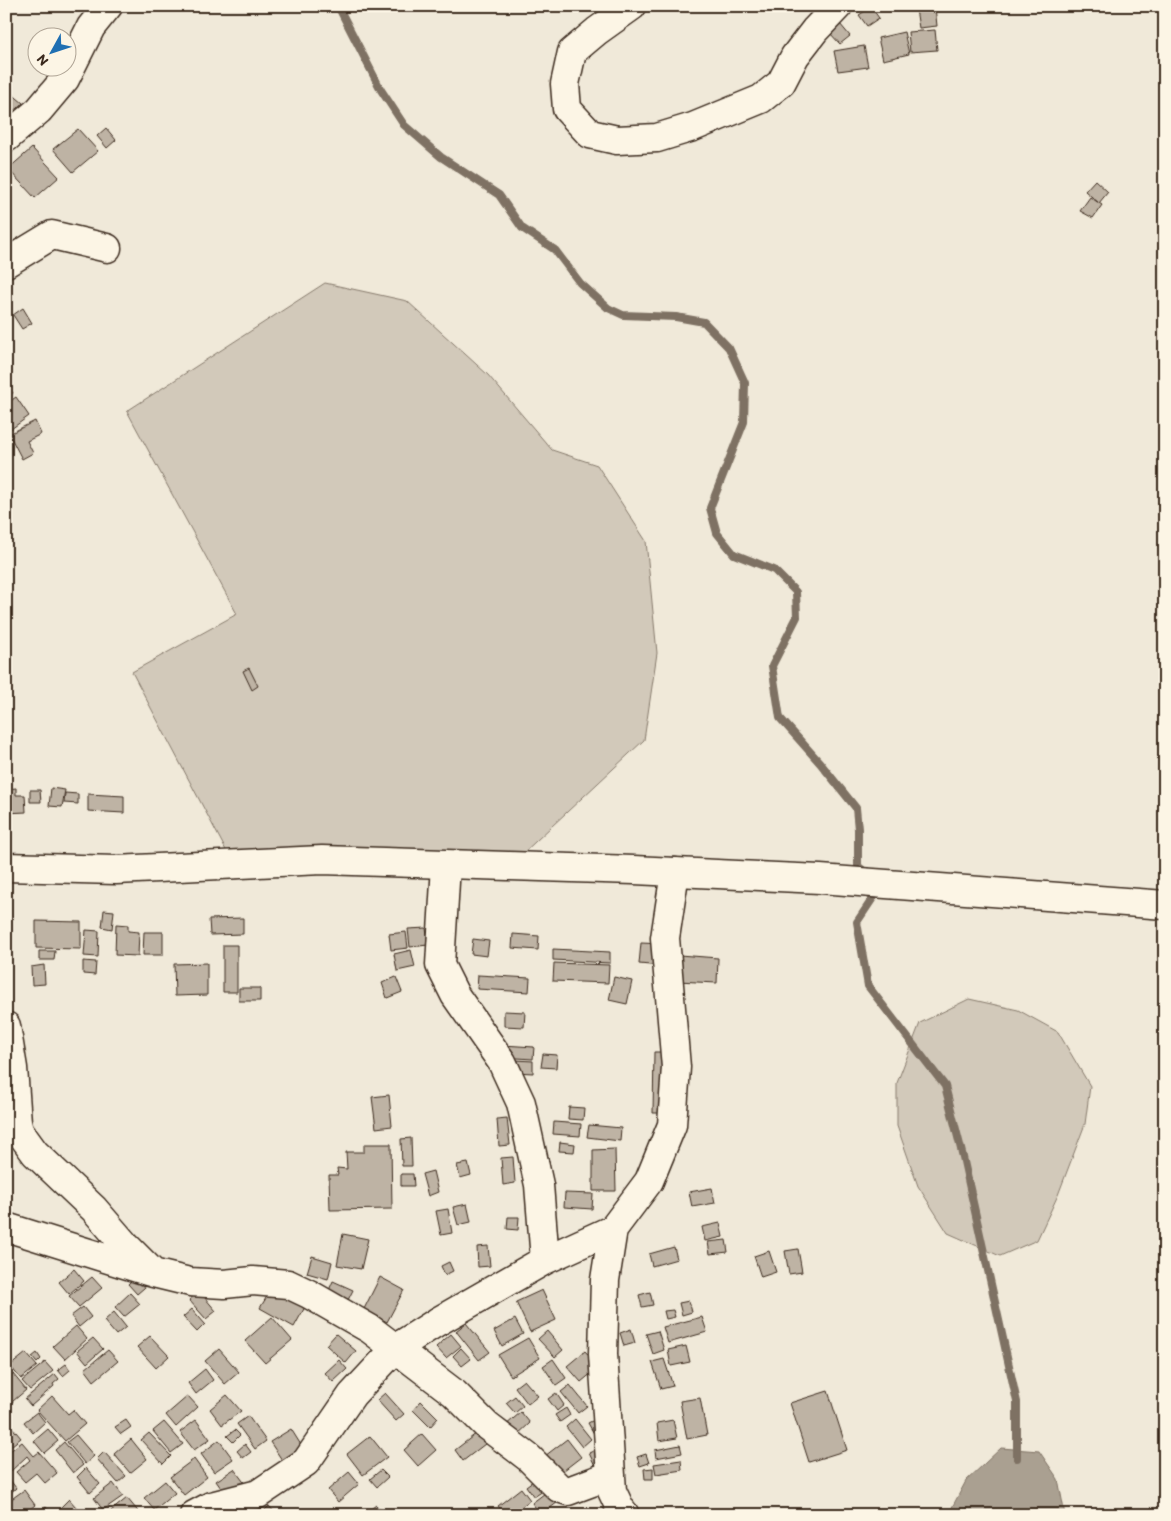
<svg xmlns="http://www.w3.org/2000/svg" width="1171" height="1521" viewBox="0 0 1171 1521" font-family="Itim,sans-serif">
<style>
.green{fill:#d2c9ba;stroke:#867a6c}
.water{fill:#aaa091;stroke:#7e7163}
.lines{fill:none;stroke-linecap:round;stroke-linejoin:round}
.stream{stroke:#7e7163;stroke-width:8}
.building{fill:#beb3a4;stroke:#3b2a1e}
.minor-casing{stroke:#3b2a1e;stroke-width:31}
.tertiary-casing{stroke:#3b2a1e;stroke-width:31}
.minor{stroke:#fcf5e5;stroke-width:28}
.tertiary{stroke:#fcf5e5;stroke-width:28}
</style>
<rect width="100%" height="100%" fill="#f0e9d9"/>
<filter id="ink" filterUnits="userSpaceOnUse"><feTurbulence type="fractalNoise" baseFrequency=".02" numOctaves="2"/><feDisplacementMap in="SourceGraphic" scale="10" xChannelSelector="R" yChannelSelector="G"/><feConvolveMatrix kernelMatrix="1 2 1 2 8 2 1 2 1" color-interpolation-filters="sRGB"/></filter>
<g filter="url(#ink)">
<path class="green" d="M325,283L407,301L488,375L552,450L597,465L646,541L657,653L644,740L505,870L229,856L132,672L237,614L127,411Z
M969,999L1018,1010L1058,1032L1090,1086L1085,1124L1058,1195L1037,1240L1000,1256L948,1233L918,1186L897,1126V1083L920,1023Z"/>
<path class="water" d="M1001,1448L1039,1451L1058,1479L1065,1515H948L966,1481Z"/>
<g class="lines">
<path class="stream" d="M338,6L381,90L404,125L441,157L499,195L522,228L555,250L580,283L608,308L623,315L676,317L704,322L729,348L745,383L744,422L710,508L717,533L734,554L774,570L796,592L797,617L772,666L780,718L820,763L856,808L858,829V866L868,874
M879,889L857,922L868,986L945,1086L963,1157L1017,1402V1458"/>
</g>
<path class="building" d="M805,6H820L813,19Z
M871,7L879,18L867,26L859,15Z
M935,7L937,26L919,28L916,9Z
M840,24L850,36L840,44L829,32Z
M935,30L937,50L910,52L908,32Z
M904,32L909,54L883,60L878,38Z
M864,46L868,67L838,71L834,51Z
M11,93L23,103L16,111L6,103V99Z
M106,128L116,140L107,148L97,136Z
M78,129L98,151L73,172L53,149Z
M32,148L59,177L35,198L8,169Z
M1095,180L1108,192L1099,203L1085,191Z
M1090,197L1102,205L1093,218L1080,211Z
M23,308L32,323L22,329L13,315Z
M6,384L13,393L6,397Z
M16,397L29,416L11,429L6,422V404Z
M35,421L41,434L27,441L33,453L22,459L9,434Z
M249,668L258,686L252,690L243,671Z
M6,758H8L10,772L6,773Z
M16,788V795H25L26,812L6,813V789Z
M51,788L65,790L62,807L49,806Z
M30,790H40L41,802H30Z
M65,793L78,794V804L64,803Z
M88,794L124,796V813L88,811Z
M104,910L114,911L112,929L102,927Z
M243,918V934L210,935L209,919Z
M36,921L81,922V949L36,948Z
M116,924L128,925V931L139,932L138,956L115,955Z
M426,928L428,945L410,947L408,929Z
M86,930L99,931L98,957L84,956Z
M144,932H163V955H143Z
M406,932L408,948L391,950L389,934Z
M513,934L539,936L538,950L512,948Z
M473,939L489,941L487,956L471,954Z
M641,943L663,944L661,966L639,964Z
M223,945H237V992H223Z
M553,949L610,952V963L553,960Z
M411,950L415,967L397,971L394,954Z
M39,951H55L54,960H39Z
M679,955L718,958L717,983L677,981Z
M83,961L96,962L95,975L83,974Z
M207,963V995L175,996L174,964Z
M554,963L609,965L608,983L553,981Z
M44,965L45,984L32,985L31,967Z
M478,975L530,978L529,992L477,989Z
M396,977L402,992L387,998L382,983Z
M614,977L632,981L627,1004L609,1000Z
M239,988H260V1001H239Z
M504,1011L525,1012L524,1027L504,1026Z
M503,1045L534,1047L533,1059L502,1057Z
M654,1052H668V1113H653Z
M543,1054L557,1055L556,1068L541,1067Z
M515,1060L533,1061V1073L514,1072Z
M389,1095L392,1126L376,1128L372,1097Z
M569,1107L584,1108L583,1120L568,1119Z
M507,1118L510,1145L499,1146L497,1119Z
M554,1122L581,1124L580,1136L553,1134Z
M589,1125L621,1128L620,1141L587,1137Z
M411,1138L412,1166H402L401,1139Z
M560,1142L575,1144L574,1152L559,1151Z
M364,1144H391L392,1209L330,1210L329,1175H338L337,1168L347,1169L346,1152H364Z
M615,1149L616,1191H593V1150Z
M513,1157L515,1183L503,1185L501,1158Z
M468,1163L471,1175L460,1178L457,1165Z
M433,1171L438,1192L428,1196L422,1174Z
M401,1174H413L414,1186H401Z
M712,1188L715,1203L692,1207L689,1192Z
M565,1193L593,1194L592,1209L564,1207Z
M467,1204L471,1222L458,1225L453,1207Z
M448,1209L452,1233L441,1235L436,1211Z
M508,1217H519L518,1230L507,1229Z
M720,1223L723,1237L705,1241L702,1227Z
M343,1234L368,1239L361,1269L337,1265Z
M726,1240L728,1252L710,1254L708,1242Z
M488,1246L490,1266L478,1267L477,1247Z
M674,1247L677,1259L652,1266L649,1254Z
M798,1249L802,1272L789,1274L785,1251Z
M769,1251L776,1272L761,1277L754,1256Z
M312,1256L332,1262L328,1279L307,1273Z
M449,1262L453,1271L445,1275L441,1266Z
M74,1269L84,1281L69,1294L59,1282Z
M142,1271L152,1281L137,1294L128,1284Z
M92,1277L102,1288L79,1307L69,1296Z
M380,1277L404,1290L387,1322L364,1309Z
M333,1281L353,1290L345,1306L326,1297Z
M272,1288L305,1307L294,1327L260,1308Z
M542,1290L556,1320L530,1332L516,1302Z
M199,1291L216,1311L206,1319L189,1300Z
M650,1292L653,1305L642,1307L639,1295Z
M130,1293L140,1304L124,1317L115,1307Z
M689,1301L692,1312L682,1315L679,1303Z
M83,1307L91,1317L79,1327L71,1316Z
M192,1309L205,1324L197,1332L183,1317Z
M673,1310L675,1317L666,1319L664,1311Z
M114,1312L126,1327L116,1335L104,1321Z
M272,1317L292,1340L265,1363L245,1341Z
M702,1317L707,1332L668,1343L663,1327Z
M515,1319L523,1334L502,1346L494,1331Z
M466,1323L490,1352L479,1360L456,1331Z
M76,1326L87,1339L65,1359L53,1346Z
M631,1329L635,1343L624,1346L620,1333Z
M547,1331L563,1350L555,1357L538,1339Z
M658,1331L664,1350L653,1354L646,1334Z
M336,1334L356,1351L346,1363L326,1345Z
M451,1334L461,1346L446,1358L436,1347Z
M150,1336L169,1356L156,1368L137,1347Z
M93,1338L103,1349L87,1363L77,1351Z
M528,1338L540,1358L511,1376L498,1355Z
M686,1346L690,1362L671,1366L668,1350Z
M461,1348L471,1359L462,1366L453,1356Z
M219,1349L239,1372L225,1384L205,1361Z
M108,1350L118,1361L94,1381L85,1369Z
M585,1351L599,1367L581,1382L567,1366Z
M26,1353L37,1366L21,1379L10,1366Z
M37,1353L41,1359L37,1363L32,1357Z
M553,1359L566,1378L556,1385L543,1366Z
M664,1359L673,1386L661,1389L652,1362Z
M339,1360L347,1369L333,1382L325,1373Z
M45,1362L53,1371L30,1390L22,1381Z
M66,1364L70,1370L63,1376L58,1370Z
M6,1368L12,1374L6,1379Z
M205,1369L213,1380L196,1394L188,1383Z
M13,1374L26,1390L6,1407V1380Z
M55,1374L59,1379L53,1384L54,1386L31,1406L25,1399Z
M524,1380L538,1396L528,1404L515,1387Z
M570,1385L587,1406L578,1413L561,1392Z
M828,1391L847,1450L809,1462L790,1403Z
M385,1393L404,1414L396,1421L377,1400Z
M556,1393L564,1405L557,1411L548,1399Z
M227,1395L241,1411L222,1425L210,1409Z
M52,1396L68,1414L73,1410L85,1424L65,1441L37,1410Z
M188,1396L198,1407L176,1427L166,1415Z
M515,1396L523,1406L515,1413L506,1403Z
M700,1398L707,1435L687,1439L680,1401Z
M421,1401L438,1418L430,1427L413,1410Z
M566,1408L570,1415L560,1422L555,1415Z
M37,1412L45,1422L33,1433L24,1422Z
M521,1412L530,1423L515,1437L505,1426Z
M248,1416L266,1441L255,1449L237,1424Z
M598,1418L599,1443L588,1423Z
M575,1419L591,1439L582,1447L566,1427Z
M6,1420L21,1438L7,1449L6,1448Z
M126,1420L131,1427L121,1434L115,1427Z
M196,1420L210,1439L194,1450L180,1432Z
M673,1420L677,1438L659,1441L657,1423Z
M164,1422L183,1444L171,1453L153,1431Z
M48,1429L58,1441L44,1453L34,1441Z
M291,1429L306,1453L286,1466L270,1442Z
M235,1430L240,1435L233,1442L227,1436Z
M149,1433L171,1456L163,1464L141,1440Z
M477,1433L485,1444L463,1461L455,1450Z
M422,1434L436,1450L418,1466L404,1450Z
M76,1435L94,1456L85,1464L67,1442Z
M370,1436L387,1457L363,1475L347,1454Z
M131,1439L147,1459L130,1473L114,1454Z
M567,1439L581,1457L559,1474L545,1456Z
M219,1440L233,1459L214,1472L201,1454Z
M22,1442L34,1456L39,1452L57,1473L45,1483L36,1473L25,1482L16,1472L30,1460L27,1456L11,1471L6,1465V1454Z
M64,1442L83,1465L73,1473L55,1450Z
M245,1444L251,1452L243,1458L237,1451Z
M680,1445L682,1453L656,1458L655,1450Z
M599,1448L598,1472L589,1453Z
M104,1452L126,1476L118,1483L97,1459Z
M646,1454L649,1463L640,1466L637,1457Z
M194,1459L207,1477L184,1495L170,1477Z
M681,1460L682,1470L656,1474L654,1464Z
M86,1468L100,1484L90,1493L77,1477Z
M653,1468V1479H645L644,1469Z
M234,1469L246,1485L228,1498L216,1481Z
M381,1470L388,1477L377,1487L370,1479Z
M349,1472L359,1484L338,1502L328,1490Z
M541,1475L549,1487L534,1497L526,1486Z
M7,1476L16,1488L6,1497V1477Z
M165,1481L175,1493L154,1510L144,1498Z
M113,1483L123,1496L103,1510L94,1498Z
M553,1487L562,1499L541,1515L532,1503Z
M521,1488L530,1500L511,1515H505L498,1506Z
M24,1490L35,1505L23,1515H10L6,1510V1503Z
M127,1498L141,1515H106Z
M69,1499L83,1515H66L60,1508Z
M376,1505L385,1515H369L367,1512Z
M269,1506L277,1515H260Z
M46,1507L52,1515H37Z"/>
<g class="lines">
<defs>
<path id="minor" d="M632,6L597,31L572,52L565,84L567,109L590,134L617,140L657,138L693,127L761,99L781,83L795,56L815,30L838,6
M6,138L39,110L65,79L91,27L108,6
M6,263L52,235L107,248
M446,865L440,965L455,995L502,1062L521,1103L539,1185L545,1260
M6,1026L13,1068L17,1122L19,1131L35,1153L94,1209L125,1245L153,1273L190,1282L224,1284L253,1281L288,1284L309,1294L370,1329L454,1393L487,1426L529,1458L559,1488L568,1491L611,1475
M6,1227L150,1272
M194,1515L211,1506L258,1494L306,1462L352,1395L396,1348L437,1322L545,1260L613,1229
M625,1515L620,1508L612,1491L603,1354L605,1280L613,1229L649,1181L672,1125L676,1067L665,938L675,872"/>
<path id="tertiary" d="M6,867L116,870L322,860L634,870L820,879L1165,905"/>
</defs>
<use href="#minor" class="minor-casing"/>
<use href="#tertiary" class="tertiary-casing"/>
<use href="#minor" class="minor"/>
<use href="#tertiary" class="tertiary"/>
</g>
</g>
<rect width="1171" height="1521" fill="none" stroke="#fcf5e5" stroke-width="25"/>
<rect x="12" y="12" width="1146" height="1496" fill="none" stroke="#3b2a1e" stroke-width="2" filter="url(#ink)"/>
<g transform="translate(52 52) rotate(230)"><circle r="24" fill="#fcf5e5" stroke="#afa495"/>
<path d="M0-4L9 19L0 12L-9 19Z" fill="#1f6fb2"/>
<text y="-8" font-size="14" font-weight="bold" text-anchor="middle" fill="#3b2a1e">N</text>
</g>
</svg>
